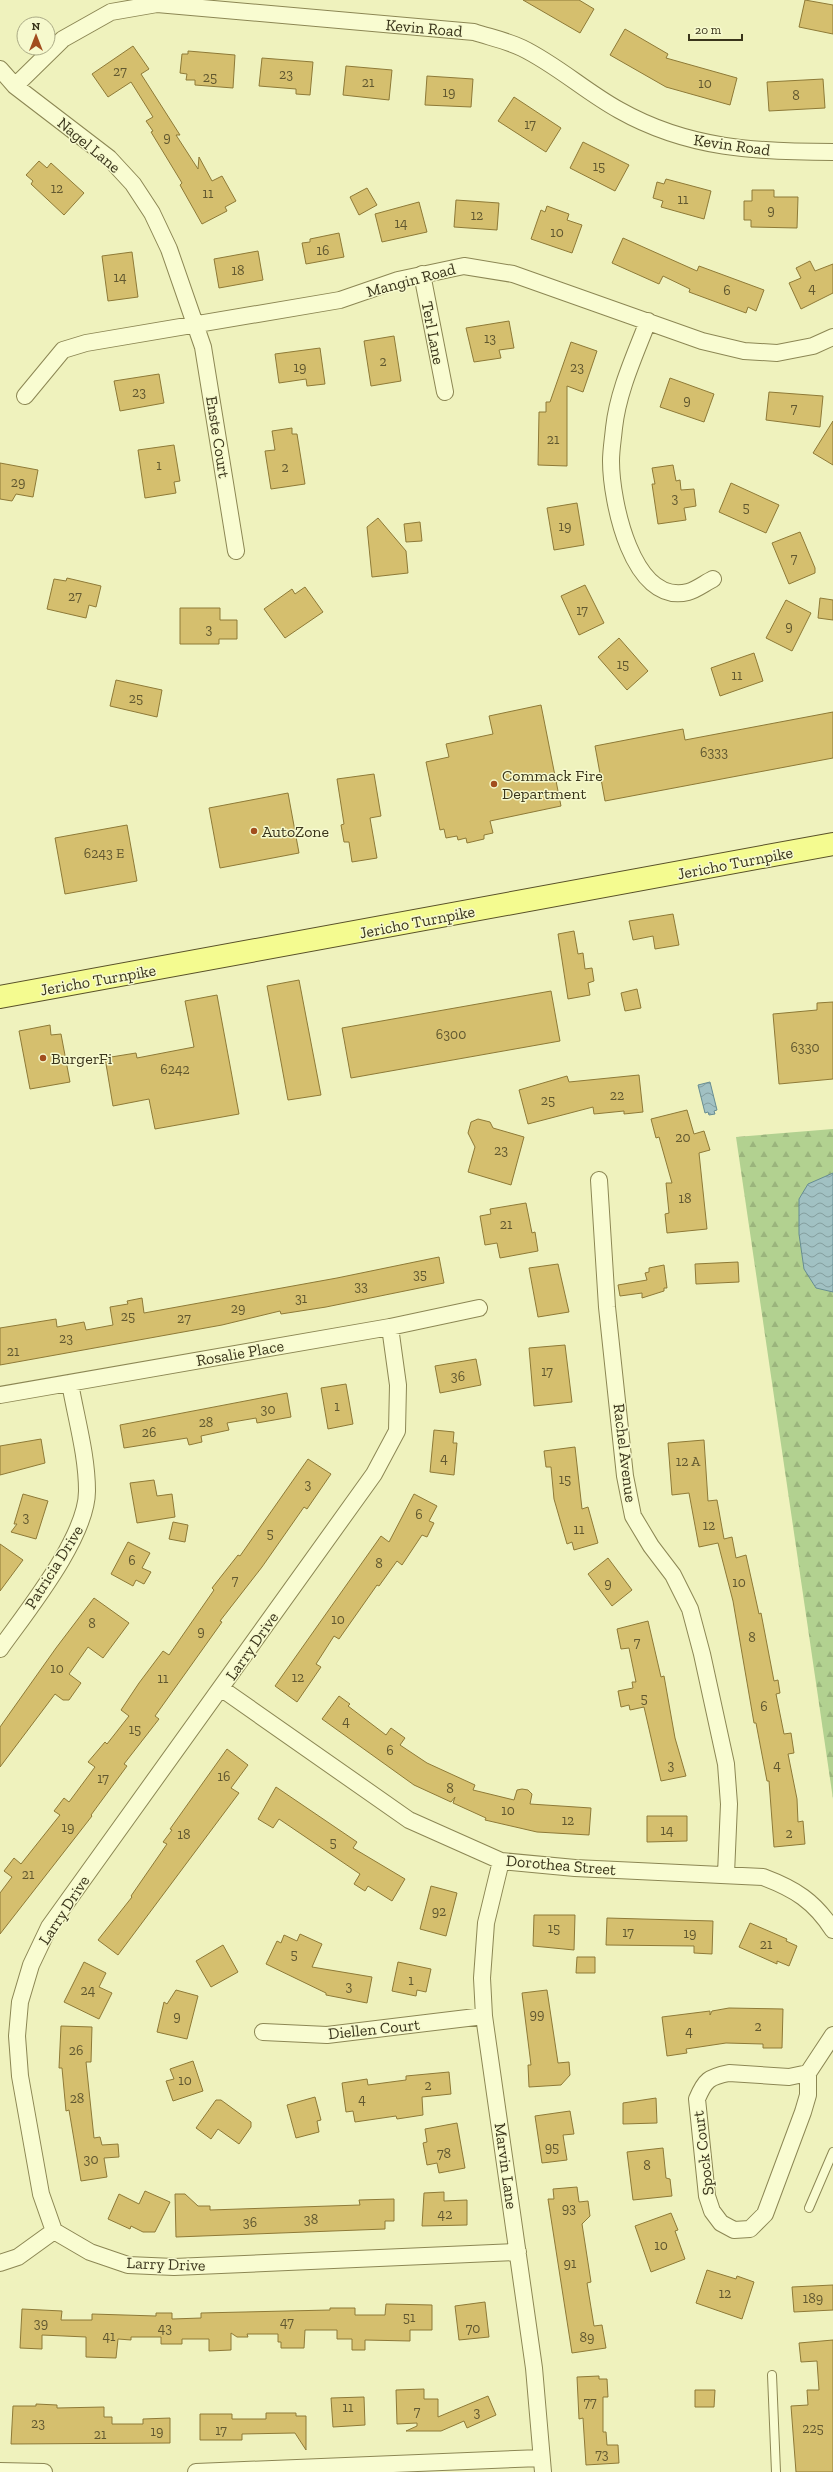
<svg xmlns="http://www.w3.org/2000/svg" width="833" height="2472" viewBox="0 0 833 2472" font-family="'Zilla Slab',serif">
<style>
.forest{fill:url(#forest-firs)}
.water{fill:url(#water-waves);stroke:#678d92}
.building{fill:#d5bf6e;stroke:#8e7a37}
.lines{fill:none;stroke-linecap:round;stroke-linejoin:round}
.lane-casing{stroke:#8c8754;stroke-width:10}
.street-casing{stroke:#8c8754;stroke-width:18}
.primary-casing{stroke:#595129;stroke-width:24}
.lane{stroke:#f9fcd1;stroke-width:8}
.street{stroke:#f9fcd1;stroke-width:16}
.primary{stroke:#f4fb90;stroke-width:22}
.poi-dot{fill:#a24d1e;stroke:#f6f9cd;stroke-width:1.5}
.labels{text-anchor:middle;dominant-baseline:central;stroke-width:3;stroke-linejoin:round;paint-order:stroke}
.number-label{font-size:14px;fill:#615830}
.street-label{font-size:16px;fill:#3a351b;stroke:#f6f9cd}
.poi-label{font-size:16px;fill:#3a351b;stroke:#f6f9cd;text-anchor:start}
</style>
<defs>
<pattern id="forest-firs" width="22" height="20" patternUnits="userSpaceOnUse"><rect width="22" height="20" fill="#b2d190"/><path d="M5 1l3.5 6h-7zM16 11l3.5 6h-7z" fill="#9ab47c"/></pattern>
<pattern id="water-waves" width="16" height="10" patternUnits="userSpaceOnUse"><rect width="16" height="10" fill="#a1c1c3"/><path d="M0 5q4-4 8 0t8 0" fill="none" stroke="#849e9e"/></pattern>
</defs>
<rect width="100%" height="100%" fill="#eff2bd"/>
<path class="forest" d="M833,1129V1799L736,1137Z"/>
<path class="water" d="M710,1082L717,1110L714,1111L715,1114L709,1115L708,1112L705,1113L698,1085Z
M833,1173V1292L816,1288L804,1269L799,1234V1199L808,1184Z"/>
<path class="building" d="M523,0H579L594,9L580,33Z
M805,0L833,5V34L799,27Z
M625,29L668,54L666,58L737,78L730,105L666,87L610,55Z
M133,46L149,69L141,74L180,135H176L198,169L199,157L212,181L222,176L236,201L225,207L227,211L202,224L180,185L182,183L151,132L153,131L146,121L153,117L131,82L108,97L92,74Z
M188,51L235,55L233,88L195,85V80H186L187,74L180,73L182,54H188Z
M262,58L313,62L310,95L296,94V89L259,86Z
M346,66L392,70L389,100L343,95Z
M427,76L473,79L471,107L425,105Z
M823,79L825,108L769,111L767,82Z
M514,97L561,128L546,152L498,121Z
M583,142L629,165L615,191L570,168Z
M39,161L47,168L51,163L84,193L64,215L31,184L33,181L26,175Z
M666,179L711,191L704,219L661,207L663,201L653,198L657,182L664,184Z
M367,188L377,205L359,215L350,197Z
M752,190H774V197H798L797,228L751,227V220H744V201H752Z
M456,200L499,203L497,230L454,227Z
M419,202L427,232L382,242L375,214Z
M547,206L569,214L567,220L582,225L572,253L531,239L541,210L545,212Z
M339,233L344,257L306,264L302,243L310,242V239Z
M623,238L697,271L699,266L764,290L756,311L748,307L746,313L689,292L690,289L663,276L659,284L612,263Z
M258,251L263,280L219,288L214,259Z
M132,252L138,297L108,301L102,256Z
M810,261L815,271L833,264V293L801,309L789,283L801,278L796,268Z
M509,321L514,348L499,350L501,358L474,362L466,328Z
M394,336L401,381L371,386L364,341Z
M571,342L597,351L583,392L567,386V466L538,465L539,412H546V402H550Z
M320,348L325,384L307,386L306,379L279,383L275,354Z
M159,374L164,403L120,411L114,381Z
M670,378L714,394L704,422L660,407Z
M769,392L823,396L820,427L766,420Z
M833,421V465L813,453Z
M292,428V434H297L305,484L271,489L265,451L275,450L272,431Z
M174,445L180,481L174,482L176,493L145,498L138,450Z
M0,463L38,470L33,497L16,494L12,501L0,499Z
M673,465L676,481L680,480L681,490L694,489L696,506L684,508L686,520L658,524L652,484H655L652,468Z
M731,483L779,505L766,533L719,512Z
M577,503L584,545L554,550L547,508Z
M378,518L406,551L408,573L372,577L367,527Z
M420,522L422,541L406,542L404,524Z
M800,532L815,568V573L789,584L772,543Z
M67,578L101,586L96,607L89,605L86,618L47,609L54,579L66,581Z
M585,585L604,623L579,635L561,596Z
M305,587L323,612L285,638L264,609L292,589L295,594Z
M820,598L833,600V620L818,618Z
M786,600L811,613L792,651L766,638Z
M180,608H220V620H237V639H219V644H180Z
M619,638L648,671L627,690L598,657Z
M754,653L763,681L720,696L711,668Z
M116,680L162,690L157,717L110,706Z
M541,705L561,806L490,821L493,833L484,835V839L467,843L466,838L458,840L457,836L446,838L444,829L440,830L426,762L449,757L446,744L493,734L489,716Z
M833,712V758L605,801L595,746L683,729L685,740Z
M374,774L381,816L370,818L377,858L352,862L349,842H344L341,825L344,824L337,779Z
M288,793L299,853L220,868L209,808Z
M127,825L137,881L65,894L55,838Z
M673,914L679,945L655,949L653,936L633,940L629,921Z
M574,931L578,954L583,953L585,969L592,968L594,981L588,983L590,995L568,999L558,934Z
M299,980L321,1095L288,1100L267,986Z
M637,989L641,1008L625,1011L621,993Z
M551,991L560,1041L351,1078L342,1028Z
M217,995L239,1114L155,1129L149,1099L113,1106L105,1058L136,1053L137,1058L194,1047L185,1001Z
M833,1002V1079L779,1084L773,1014L817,1010V1003Z
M50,1025L51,1035L61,1034L70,1082L30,1089L19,1031Z
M639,1075L643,1112L624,1114V1111L594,1114L593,1107L528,1124L519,1090L567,1076L569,1082Z
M687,1110L694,1134L704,1131L710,1150L699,1153L707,1229L667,1233L665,1214L669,1213L666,1183H672L659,1137L656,1138L651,1119Z
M478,1119L490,1122L493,1128L524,1137L511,1185L468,1172L475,1147L468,1133L471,1122Z
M526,1203L532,1233L535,1232L538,1251L500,1258L497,1243L485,1245L480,1216L491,1214L490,1209Z
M439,1257L444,1283L326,1307L281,1314L280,1311L222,1325L0,1365V1328L56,1319L57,1327L84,1322L86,1330L113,1325L110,1307L128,1304L127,1301L142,1298L144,1313L337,1278Z
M738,1262L739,1282L696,1284L695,1264Z
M558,1264L569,1312L538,1317L529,1268Z
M664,1265L667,1288H664V1291L642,1298V1293L620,1296L618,1285L647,1280L645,1273L649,1272V1268Z
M565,1345L572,1402L534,1406L529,1348Z
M476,1359L481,1385L440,1393L435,1366Z
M346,1384L353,1424L328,1429L321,1388Z
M287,1393L291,1417L257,1423L256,1418L227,1423L229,1430L201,1436L202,1442L189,1445L187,1438L124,1448L120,1425Z
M434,1430L454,1432L453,1443H457L454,1475L430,1472Z
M41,1439L45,1463L0,1475V1446Z
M704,1440L708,1501L717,1500L724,1539L732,1537L736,1558L746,1555L759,1614L761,1613L774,1681L778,1680L780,1693L776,1694L784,1734L791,1733L794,1753L788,1754L797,1799L798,1822L803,1821L805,1844L774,1847L769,1781H767L756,1723H754L733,1601L718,1543L699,1547L689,1493L672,1495L668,1443Z
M575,1447L582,1509L588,1507L598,1543L574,1550L572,1542L567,1544L554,1499L551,1467H546L544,1451Z
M308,1459L331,1474L307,1509L304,1507L262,1567L220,1621L222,1622L155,1716L159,1719L124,1764L127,1766L91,1815L92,1816L0,1934V1893L12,1877L4,1871L14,1858L21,1864L60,1815L54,1811L64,1798L69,1802L95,1767L88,1762L105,1742L107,1744L129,1716L121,1710L139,1683L163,1651L169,1655L214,1590L212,1588L238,1555L240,1556Z
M154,1480L157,1496L172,1494L175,1517L137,1523L130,1483Z
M23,1494L48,1501L36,1539L11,1532L17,1524H14Z
M414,1494L437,1506L429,1521L434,1523L427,1537L422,1535L402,1565L397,1561L379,1586L377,1585L339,1639L334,1636L316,1664L321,1667L297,1702L275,1686L381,1536L389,1542Z
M173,1522L188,1525L185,1542L169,1539Z
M128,1542L150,1553L142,1568L151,1572L144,1584L136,1580L133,1586L111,1574Z
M0,1544L23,1560L0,1591Z
M608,1558L632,1590L612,1606L588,1574Z
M94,1598L129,1623L103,1658L88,1647L69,1674L81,1683L69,1700H63L55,1694L0,1767V1727L56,1648Z
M648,1621L661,1677L664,1676L675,1738L686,1776L661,1781L644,1707L630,1710L629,1705L621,1707L618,1691L633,1688L632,1682H636L629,1648L621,1649L617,1629Z
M339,1696L350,1704L348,1706L386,1735L391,1728L405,1738L400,1745L427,1763L475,1785L473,1790L514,1800L517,1790L522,1789L528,1790L532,1794L530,1804L591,1808L589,1835L537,1832L485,1820L486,1818L453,1803L455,1797L451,1802L414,1785L322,1719Z
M227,1749L248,1765L231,1788L239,1793L118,1955L98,1940L132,1897L131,1896L167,1844L163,1842L172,1830L170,1829Z
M276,1787L357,1842L353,1848L405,1879L392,1901L368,1886L365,1891L354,1884L360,1874L279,1819L273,1828L258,1819Z
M647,1816H687V1841L647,1842Z
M431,1886L457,1893L446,1936L420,1929Z
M534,1915H575L574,1950L533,1946Z
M607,1918L713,1921L712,1954L694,1953V1946L606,1945Z
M750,1923L787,1939L786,1941L797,1946L789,1966L777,1961V1964L739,1947Z
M300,1934L322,1944L312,1967L372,1977L367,2003L326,1995V1993L266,1964L277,1941L281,1943L284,1935L297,1941Z
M223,1945L238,1972L211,1987L196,1961Z
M577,1957H595V1973H576Z
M84,1962L106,1973L99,1987L112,1993L99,2019L64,2002Z
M398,1962L431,1969L426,1992L417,1990L416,1996L392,1991Z
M176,1990L198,1996L187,2039L157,2032L164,2002L167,2004Z
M547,1990L558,2063L569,2062L570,2075L561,2085L529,2087L528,2065H531L522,1993Z
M729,2008L783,2009L782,2048H763V2044L726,2043L686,2049L687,2053L667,2056L662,2017L710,2011V2015L712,2011Z
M61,2026L92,2027L91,2062H86L94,2138L100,2137L102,2145L118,2144L119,2157L104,2158L107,2177L81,2181L69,2110L66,2111L62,2068H59Z
M193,2061L203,2091L173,2101L166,2081L174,2079L170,2069Z
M449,2072L451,2094L422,2097L423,2115L397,2119L396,2116L355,2122L353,2111L346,2112L342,2083L367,2079L368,2085L406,2080V2076Z
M315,2097L321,2120L317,2121L319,2132L296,2138L287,2105Z
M656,2098L657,2123L623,2124V2103Z
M216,2100H221L251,2122V2127L239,2144L218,2129L211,2139L196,2128Z
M570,2111L574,2134L563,2135L567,2160L542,2163L535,2116Z
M457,2123L465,2168L439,2173L437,2163L427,2165L423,2143L427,2142L425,2129Z
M663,2148L666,2178L670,2179L672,2196L633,2200L627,2152Z
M577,2187L579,2202L588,2201L590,2216L582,2224L591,2282L587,2283L594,2326L602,2325L606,2348L572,2353L548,2199H554L553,2189Z
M145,2191L170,2202L155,2232H143L131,2226L130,2229L108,2219L119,2194L139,2204Z
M444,2192V2201L467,2200V2225L422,2226L424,2193Z
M175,2194H185L198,2206H210V2210L360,2205L359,2200L394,2199V2221H385V2229L176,2237Z
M671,2213L678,2230L675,2231L685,2259L651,2272L635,2226Z
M707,2270L736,2279L737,2276L754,2282L742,2319L696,2303Z
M833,2285V2310L794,2312L792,2287Z
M485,2302L489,2337L459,2340L455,2306Z
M386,2304L432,2305V2330H410V2341L365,2340V2350H352V2339H337V2330H305L304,2348H281V2342H278V2334H247L248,2337H237L231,2333V2350L209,2351V2339H182V2344H161V2337H131V2340L118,2339L116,2358L86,2357V2337L42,2335V2349L20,2348L22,2309L62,2311L61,2320H92V2314L156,2316V2313H172V2319L201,2318V2313L330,2310V2308H355V2315H385Z
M833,2340V2472H796L791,2406L808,2405L807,2390H819L817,2361L801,2362L799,2343Z
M599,2376V2379H607L608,2397H603V2432H606L607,2445H618L619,2463L586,2465L583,2418L579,2419L577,2377Z
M424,2389V2399H438V2417L488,2396L496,2415L467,2428L464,2421L441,2431H406L417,2426V2423L397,2424L396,2390Z
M695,2390H715L714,2407H695Z
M364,2397L365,2425L333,2427L331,2398Z
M36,2404L57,2405V2408L104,2407V2417H112V2424H143V2419L170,2418V2443L11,2444L13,2406H36Z
M266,2413H296V2416H306V2450L295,2433L242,2434V2440H200V2414H232V2419H266Z"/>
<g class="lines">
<defs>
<path id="lane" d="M809,2208L833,2152
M772,2375L776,2472"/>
<path id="street" d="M0,69L15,86L109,158L133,184L152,213L169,249L203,347L236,551
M15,86L63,39L111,12L157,4L474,32C489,37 508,41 522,48C557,65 586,92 619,110C688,149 757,152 833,152
M422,274L445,392
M648,321C635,355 618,391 614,428C613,439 611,450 611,461C611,500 632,606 688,592C696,590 705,583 713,579
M25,396L63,350L86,343L340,300L398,280L464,266L513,274L702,341L744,351L777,353L813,346L833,337
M599,1180L607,1307L625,1476L633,1516L651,1546L673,1575L690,1609L702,1654L726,1764L729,1804L726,1874
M390,1327L398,1385L397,1431L374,1474L49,1927L31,1965L20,2002L17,2036L20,2076L41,2194L54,2231L90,2252L128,2265L174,2267L518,2252
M0,1395L390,1327L479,1308
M0,1649C27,1611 87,1537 87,1491C87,1455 76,1418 70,1383
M222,1689L409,1820L501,1861L575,1868L763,1877C795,1889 814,1901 833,1930
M501,1861L486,1923L482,1978L484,2016L534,2368L543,2472
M263,2032L327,2035L484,2016
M729,2073L789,2077L808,2073V2095L803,2112L765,2214L750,2229L734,2230L721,2223L712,2211L707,2196L697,2099C705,2080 709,2077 729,2073Z
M808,2073L833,2035
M0,2263L18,2257L54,2231
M0,2471L44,2472
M196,2472L541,2458"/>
<path id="primary" d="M0,997L833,844"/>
</defs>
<use href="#lane" class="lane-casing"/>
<use href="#street" class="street-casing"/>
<use href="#primary" class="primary-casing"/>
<use href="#lane" class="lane"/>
<use href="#street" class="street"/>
<use href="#primary" class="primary"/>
</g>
<g class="poi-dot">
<circle cx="494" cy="784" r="4"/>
<circle cx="254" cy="831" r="4"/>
<circle cx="43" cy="1058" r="4"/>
</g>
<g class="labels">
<g class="number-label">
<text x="120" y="71">27</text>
<text x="286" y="74">23</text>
<text x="210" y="77">25</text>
<text x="368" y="82">21</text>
<text x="705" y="83">10</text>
<text x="449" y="92">19</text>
<text x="796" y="95">8</text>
<text x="530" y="124">17</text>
<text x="167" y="137">9</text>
<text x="599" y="166">15</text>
<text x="57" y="188">12</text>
<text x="208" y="193">11</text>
<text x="683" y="199">11</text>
<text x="771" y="210">9</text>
<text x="477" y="215">12</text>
<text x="401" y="223">14</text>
<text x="557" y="232">10</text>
<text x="323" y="250">16</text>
<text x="238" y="270">18</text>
<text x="120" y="277">14</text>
<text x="812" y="288">4</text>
<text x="727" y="290">6</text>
<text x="490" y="338">13</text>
<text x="383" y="361">2</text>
<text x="300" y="367">19</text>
<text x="577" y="367">23</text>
<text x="139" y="392">23</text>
<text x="687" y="400">9</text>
<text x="794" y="408">7</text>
<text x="553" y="439">21</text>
<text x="159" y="465">1</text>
<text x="285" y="467">2</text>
<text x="18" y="482">29</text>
<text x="675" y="498">3</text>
<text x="746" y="507">5</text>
<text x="565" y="526">19</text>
<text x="794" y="558">7</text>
<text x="75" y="596">27</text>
<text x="582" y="610">17</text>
<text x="789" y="626">9</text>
<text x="209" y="629">3</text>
<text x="623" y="664">15</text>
<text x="737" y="675">11</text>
<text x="136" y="698">25</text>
<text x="714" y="752">6333</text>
<text x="104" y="853">6243 E</text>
<text x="451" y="1034">6300</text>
<text x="805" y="1047">6330</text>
<text x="175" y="1069">6242</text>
<text x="617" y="1095">22</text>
<text x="548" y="1100">25</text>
<text x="683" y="1137">20</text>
<text x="501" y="1150">23</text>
<text x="685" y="1198">18</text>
<text x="506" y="1224">21</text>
<text x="420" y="1274">35</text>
<text x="361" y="1286">33</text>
<text x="301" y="1298">31</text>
<text x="238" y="1308">29</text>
<text x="128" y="1316">25</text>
<text x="184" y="1318">27</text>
<text x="66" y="1338">23</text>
<text x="13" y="1351">21</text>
<text x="547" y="1371">17</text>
<text x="458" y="1376">36</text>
<text x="337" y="1406">1</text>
<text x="268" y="1409">30</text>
<text x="206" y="1422">28</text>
<text x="149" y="1432">26</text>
<text x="444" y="1458">4</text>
<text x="688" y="1461">12 A</text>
<text x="565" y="1479">15</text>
<text x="308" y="1484">3</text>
<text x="419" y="1514">6</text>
<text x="26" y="1517">3</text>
<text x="709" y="1525">12</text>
<text x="579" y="1529">11</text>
<text x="270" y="1533">5</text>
<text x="132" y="1560">6</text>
<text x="379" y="1563">8</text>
<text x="235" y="1580">7</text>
<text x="739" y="1582">10</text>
<text x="608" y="1583">9</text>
<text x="338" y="1619">10</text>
<text x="92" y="1623">8</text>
<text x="201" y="1631">9</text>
<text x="752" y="1637">8</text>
<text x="637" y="1642">7</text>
<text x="57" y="1668">10</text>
<text x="298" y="1677">12</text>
<text x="163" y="1678">11</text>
<text x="644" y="1698">5</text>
<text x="764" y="1706">6</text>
<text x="346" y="1721">4</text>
<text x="135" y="1729">15</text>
<text x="390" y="1750">6</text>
<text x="671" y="1765">3</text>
<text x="777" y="1765">4</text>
<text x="224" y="1776">16</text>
<text x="103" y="1778">17</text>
<text x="450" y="1788">8</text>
<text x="508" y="1810">10</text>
<text x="568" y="1820">12</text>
<text x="68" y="1827">19</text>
<text x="667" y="1830">14</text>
<text x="789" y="1833">2</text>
<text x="184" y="1834">18</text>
<text x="333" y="1842">5</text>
<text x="28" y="1874">21</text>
<text x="439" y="1911">92</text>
<text x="554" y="1928">15</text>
<text x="628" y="1932">17</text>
<text x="690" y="1933">19</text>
<text x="766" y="1944">21</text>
<text x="294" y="1954">5</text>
<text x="411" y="1980">1</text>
<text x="349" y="1986">3</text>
<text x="88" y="1990">24</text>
<text x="537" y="2014">99</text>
<text x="177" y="2016">9</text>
<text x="758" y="2026">2</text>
<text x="689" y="2031">4</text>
<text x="76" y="2050">26</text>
<text x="185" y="2080">10</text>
<text x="428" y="2085">2</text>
<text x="77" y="2098">28</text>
<text x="362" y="2099">4</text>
<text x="552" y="2147">95</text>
<text x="444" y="2153">78</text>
<text x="91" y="2159">30</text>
<text x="647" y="2165">8</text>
<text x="569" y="2208">93</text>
<text x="445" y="2214">42</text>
<text x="311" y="2219">38</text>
<text x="250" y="2222">36</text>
<text x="661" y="2245">10</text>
<text x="570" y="2263">91</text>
<text x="725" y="2293">12</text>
<text x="813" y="2298">189</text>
<text x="409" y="2317">51</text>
<text x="287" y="2322">47</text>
<text x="41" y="2323">39</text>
<text x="165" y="2328">43</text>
<text x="473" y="2328">70</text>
<text x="109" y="2336">41</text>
<text x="587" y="2337">89</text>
<text x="590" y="2402">77</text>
<text x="348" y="2407">11</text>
<text x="417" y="2411">7</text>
<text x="477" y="2412">3</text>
<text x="38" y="2423">23</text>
<text x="813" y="2428">225</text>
<text x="221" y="2430">17</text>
<text x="157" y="2431">19</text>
<text x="100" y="2434">21</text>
<text x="602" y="2454">73</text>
</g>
<g class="street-label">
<text transform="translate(424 28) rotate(5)">Kevin Road</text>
<text transform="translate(89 145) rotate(40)">Nagel Lane</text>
<text transform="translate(732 145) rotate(8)">Kevin Road</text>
<text transform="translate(411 280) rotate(-15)">Mangin Road</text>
<text transform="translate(433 333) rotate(79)">Terl Lane</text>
<text transform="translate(218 437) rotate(81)">Enste Court</text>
<text transform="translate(735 863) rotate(-11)">Jericho Turnpike</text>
<text transform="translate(417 922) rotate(-11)">Jericho Turnpike</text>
<text transform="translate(98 980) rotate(-10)">Jericho Turnpike</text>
<text transform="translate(240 1353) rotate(-10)">Rosalie Place</text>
<text transform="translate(625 1453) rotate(83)">Rachel Avenue</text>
<text transform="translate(54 1567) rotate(-58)">Patricia Drive</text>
<text transform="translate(252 1646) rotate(-55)">Larry Drive</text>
<text transform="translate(561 1865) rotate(5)">Dorothea Street</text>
<text transform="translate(64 1910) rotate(-57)">Larry Drive</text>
<text transform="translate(374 2029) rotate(-6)">Diellen Court</text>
<text transform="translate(703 2153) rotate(-97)">Spock Court</text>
<text transform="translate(506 2166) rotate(82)">Marvin Lane</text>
<text transform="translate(166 2264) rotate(2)">Larry Drive</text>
</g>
<g class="poi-label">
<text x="502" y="775">Commack Fire<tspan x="502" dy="18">Department</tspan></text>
<text x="262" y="831">AutoZone</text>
<text x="51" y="1058">BurgerFi</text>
</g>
</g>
<g transform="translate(36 36)"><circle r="19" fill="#f6f9cd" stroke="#abab86"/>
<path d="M0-3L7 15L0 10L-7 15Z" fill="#a24d1e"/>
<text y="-6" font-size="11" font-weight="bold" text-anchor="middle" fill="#3a351b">N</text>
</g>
<path d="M689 34v6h53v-6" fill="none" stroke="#3a351b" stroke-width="2"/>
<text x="695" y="34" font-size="12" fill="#3a351b" stroke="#f6f9cd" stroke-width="3" paint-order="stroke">20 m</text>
</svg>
